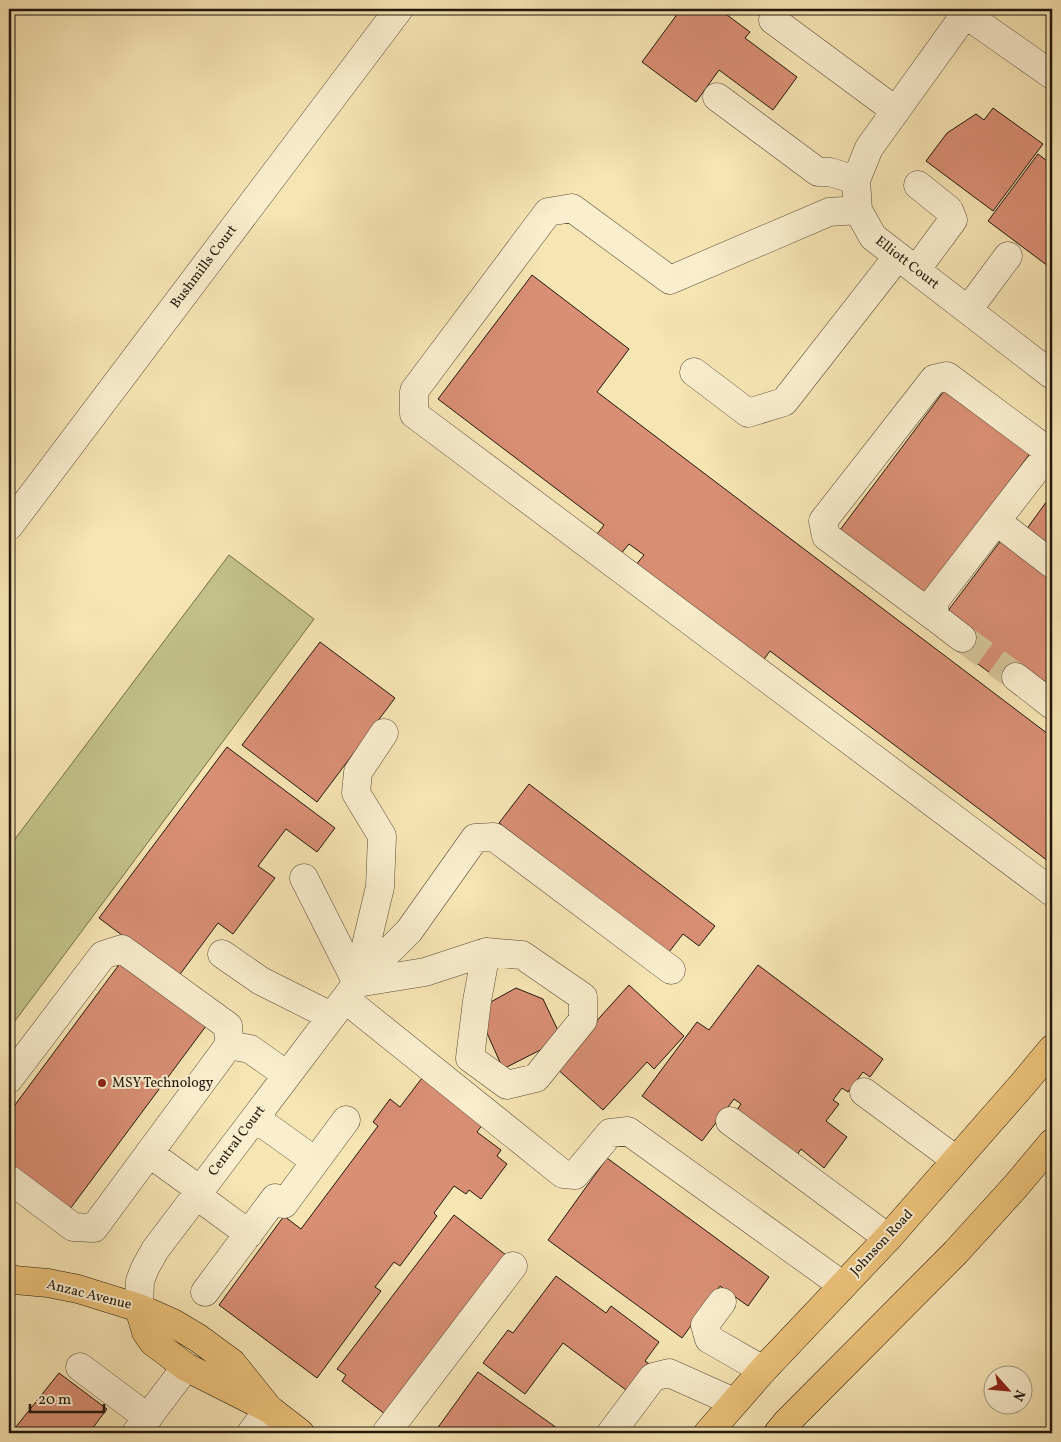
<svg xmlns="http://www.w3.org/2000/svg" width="1061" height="1442" viewBox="0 0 1061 1442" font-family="Vollkorn,serif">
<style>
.green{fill:#c3c389;stroke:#726d4a}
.building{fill:#d98f74;stroke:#21170c}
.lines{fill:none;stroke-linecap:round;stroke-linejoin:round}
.minor-tunnel{stroke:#d7c69b;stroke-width:28;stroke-dasharray:28 14;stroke-linecap:butt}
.minor-casing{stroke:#564a36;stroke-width:29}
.major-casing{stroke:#21170c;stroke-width:29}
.highway-casing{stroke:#21170c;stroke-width:29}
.minor{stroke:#faeece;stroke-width:28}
.major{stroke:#ecc27a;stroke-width:28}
.highway{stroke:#ecc27a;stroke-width:28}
.poi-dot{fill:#8f2418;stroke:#faeece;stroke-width:2}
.labels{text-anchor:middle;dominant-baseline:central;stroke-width:4;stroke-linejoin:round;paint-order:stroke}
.street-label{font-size:14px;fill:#21170c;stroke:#faeece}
.poi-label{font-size:14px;fill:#21170c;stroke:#faeece;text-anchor:start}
</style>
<rect width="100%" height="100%" fill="#f7e5b4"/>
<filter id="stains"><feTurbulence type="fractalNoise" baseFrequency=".004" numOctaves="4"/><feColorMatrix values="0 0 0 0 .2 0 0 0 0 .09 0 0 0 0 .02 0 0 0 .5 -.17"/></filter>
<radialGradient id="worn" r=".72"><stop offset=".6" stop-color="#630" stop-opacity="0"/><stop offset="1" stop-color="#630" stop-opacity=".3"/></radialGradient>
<path class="green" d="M229,555L314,619L9,1029V847Z"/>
<path class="building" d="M681,9H719L750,32L745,38L797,77L773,110L719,70L696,102L642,62Z
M993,108L1043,144L993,211L926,161L947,133L976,114L984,120Z
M1038,154L1052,165V269L988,221Z
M532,275L629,349L597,392L1052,737V864L770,651L762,662L635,566L644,555L629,544L619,556L594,538L604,525L438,399Z
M947,387L1032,451L925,594L840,530Z
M1052,494V549L1026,530Z
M1002,539L1052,577V689L1009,687L955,647L947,612Z
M320,642L395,698L317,802L242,745Z
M227,747L335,828L317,852L286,829L258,866L275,878L233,934L218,923L178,977L99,918Z
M529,784L715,926L699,946L683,934L669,952L499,823Z
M121,962L206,1026L70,1209L9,1163V1113Z
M758,965L883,1059L870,1077L863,1072L848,1092L842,1088L833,1100L839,1104L826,1121L847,1137L824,1168L801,1149L797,1155L737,1110L741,1104L734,1099L702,1141L642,1096L697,1022L709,1030Z
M629,985L684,1036L654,1069L647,1062L603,1110L555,1067Z
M516,988L543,999L562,1039L503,1069L487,1033V1004Z
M422,1078L483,1124L477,1132L501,1150L497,1156L507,1164L481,1199L469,1190L466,1194L454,1186L434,1213L437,1216L400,1266L394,1262L375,1287L381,1291L317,1378L219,1305L284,1216L301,1229L378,1126L373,1122L390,1099L400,1107Z
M607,1158L769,1277L748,1306L720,1286L682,1338L548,1240Z
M454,1215L506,1255L385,1414L342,1381L346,1375L337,1369Z
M556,1276L606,1313L611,1306L659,1342L645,1361L651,1365L630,1393L563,1343L525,1394L483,1363L508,1330L513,1333Z
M478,1372L564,1433H434Z
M59,1373L107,1409L89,1433H11Z"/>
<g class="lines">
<path class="minor-tunnel" d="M962,638L1016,677"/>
<defs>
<path id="minor" d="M958,9L1052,75
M969,9L869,148L856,180L858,210L873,237L1052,375
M773,20L896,111
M717,97L818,172H830L856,180
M858,210L829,212L670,280L572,208L548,212L414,391V414L1052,892
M916,270L953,220L949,210L918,185
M968,310L1008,256
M694,372L748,413L784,402L898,256
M996,521L1052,564
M9,526L399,9
M936,618L826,536L823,521L934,379L947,376L1052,454
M962,638L936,618L933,603L1038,467L1052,465
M1016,677L1052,705
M304,878L357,983
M222,954L261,981L331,1016
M357,983L425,972L486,952L522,955L583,997V1020L536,1078L507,1085L470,1058L477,1001L486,952
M357,983L380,887L382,836L356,793L358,772L384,733
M345,999L563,1174L575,1175L610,1133L628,1131L842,1285
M229,1045L250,1049L287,1075
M9,1079L103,955L122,949L228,1026L229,1045L94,1228L73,1227L9,1179
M864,1092L956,1160
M255,1118L315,1161
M730,1121L888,1238
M149,1153L200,1190
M196,1195L249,1234
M205,1292L275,1198L284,1204L346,1120
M722,1302L705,1325L709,1339L763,1370
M139,1308L140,1281L145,1268L155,1250L357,983L409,931L475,838L494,837L671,970
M80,1367L148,1418
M136,1433L186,1367
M251,1433L269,1409
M386,1433L513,1266
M611,1433L653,1377L669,1373L734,1402"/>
<path id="major" d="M9,1278L14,1280L48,1283L78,1289L139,1308L173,1323L198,1338L232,1363L269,1409
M139,1308L146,1332L153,1342L165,1351L186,1367L269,1409L300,1433
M708,1433L763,1370L888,1238L1022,1085L1052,1049
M778,1433L787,1422L956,1252L1015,1187L1052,1143"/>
<path id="highway" d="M9,1281L14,1280"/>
</defs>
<use href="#minor" class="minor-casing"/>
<use href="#major" class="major-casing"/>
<use href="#highway" class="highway-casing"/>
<use href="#minor" class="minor"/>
<use href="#major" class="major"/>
<use href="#highway" class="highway"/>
</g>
<circle class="poi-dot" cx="102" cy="1083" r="5"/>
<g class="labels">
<g class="street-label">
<text transform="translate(907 263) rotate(38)">Elliott Court</text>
<text transform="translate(204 267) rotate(-53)">Bushmills Court</text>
<text transform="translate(237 1141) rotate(-53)">Central Court</text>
<text transform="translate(882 1243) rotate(-47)">Johnson Road</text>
<text transform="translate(89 1295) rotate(14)">Anzac Avenue</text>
</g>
<g class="poi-label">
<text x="112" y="1083">MSY Technology</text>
</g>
</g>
<rect width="1061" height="1442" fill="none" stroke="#f7e5b4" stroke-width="30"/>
<rect x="10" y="10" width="1041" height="1422" fill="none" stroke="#21170c" stroke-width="2.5"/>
<rect x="15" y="15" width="1031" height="1412" fill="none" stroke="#21170c"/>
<g transform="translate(1008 1390) rotate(117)"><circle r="24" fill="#faeece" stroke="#a39880"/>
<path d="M0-4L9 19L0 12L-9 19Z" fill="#8f2418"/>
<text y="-8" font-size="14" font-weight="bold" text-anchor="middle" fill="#21170c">N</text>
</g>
<path d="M30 1404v8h74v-8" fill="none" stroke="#21170c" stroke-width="2.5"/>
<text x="38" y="1404" font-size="15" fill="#21170c" stroke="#faeece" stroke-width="4" paint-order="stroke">20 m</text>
<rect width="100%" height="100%" filter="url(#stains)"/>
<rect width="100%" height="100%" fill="url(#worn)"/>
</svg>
